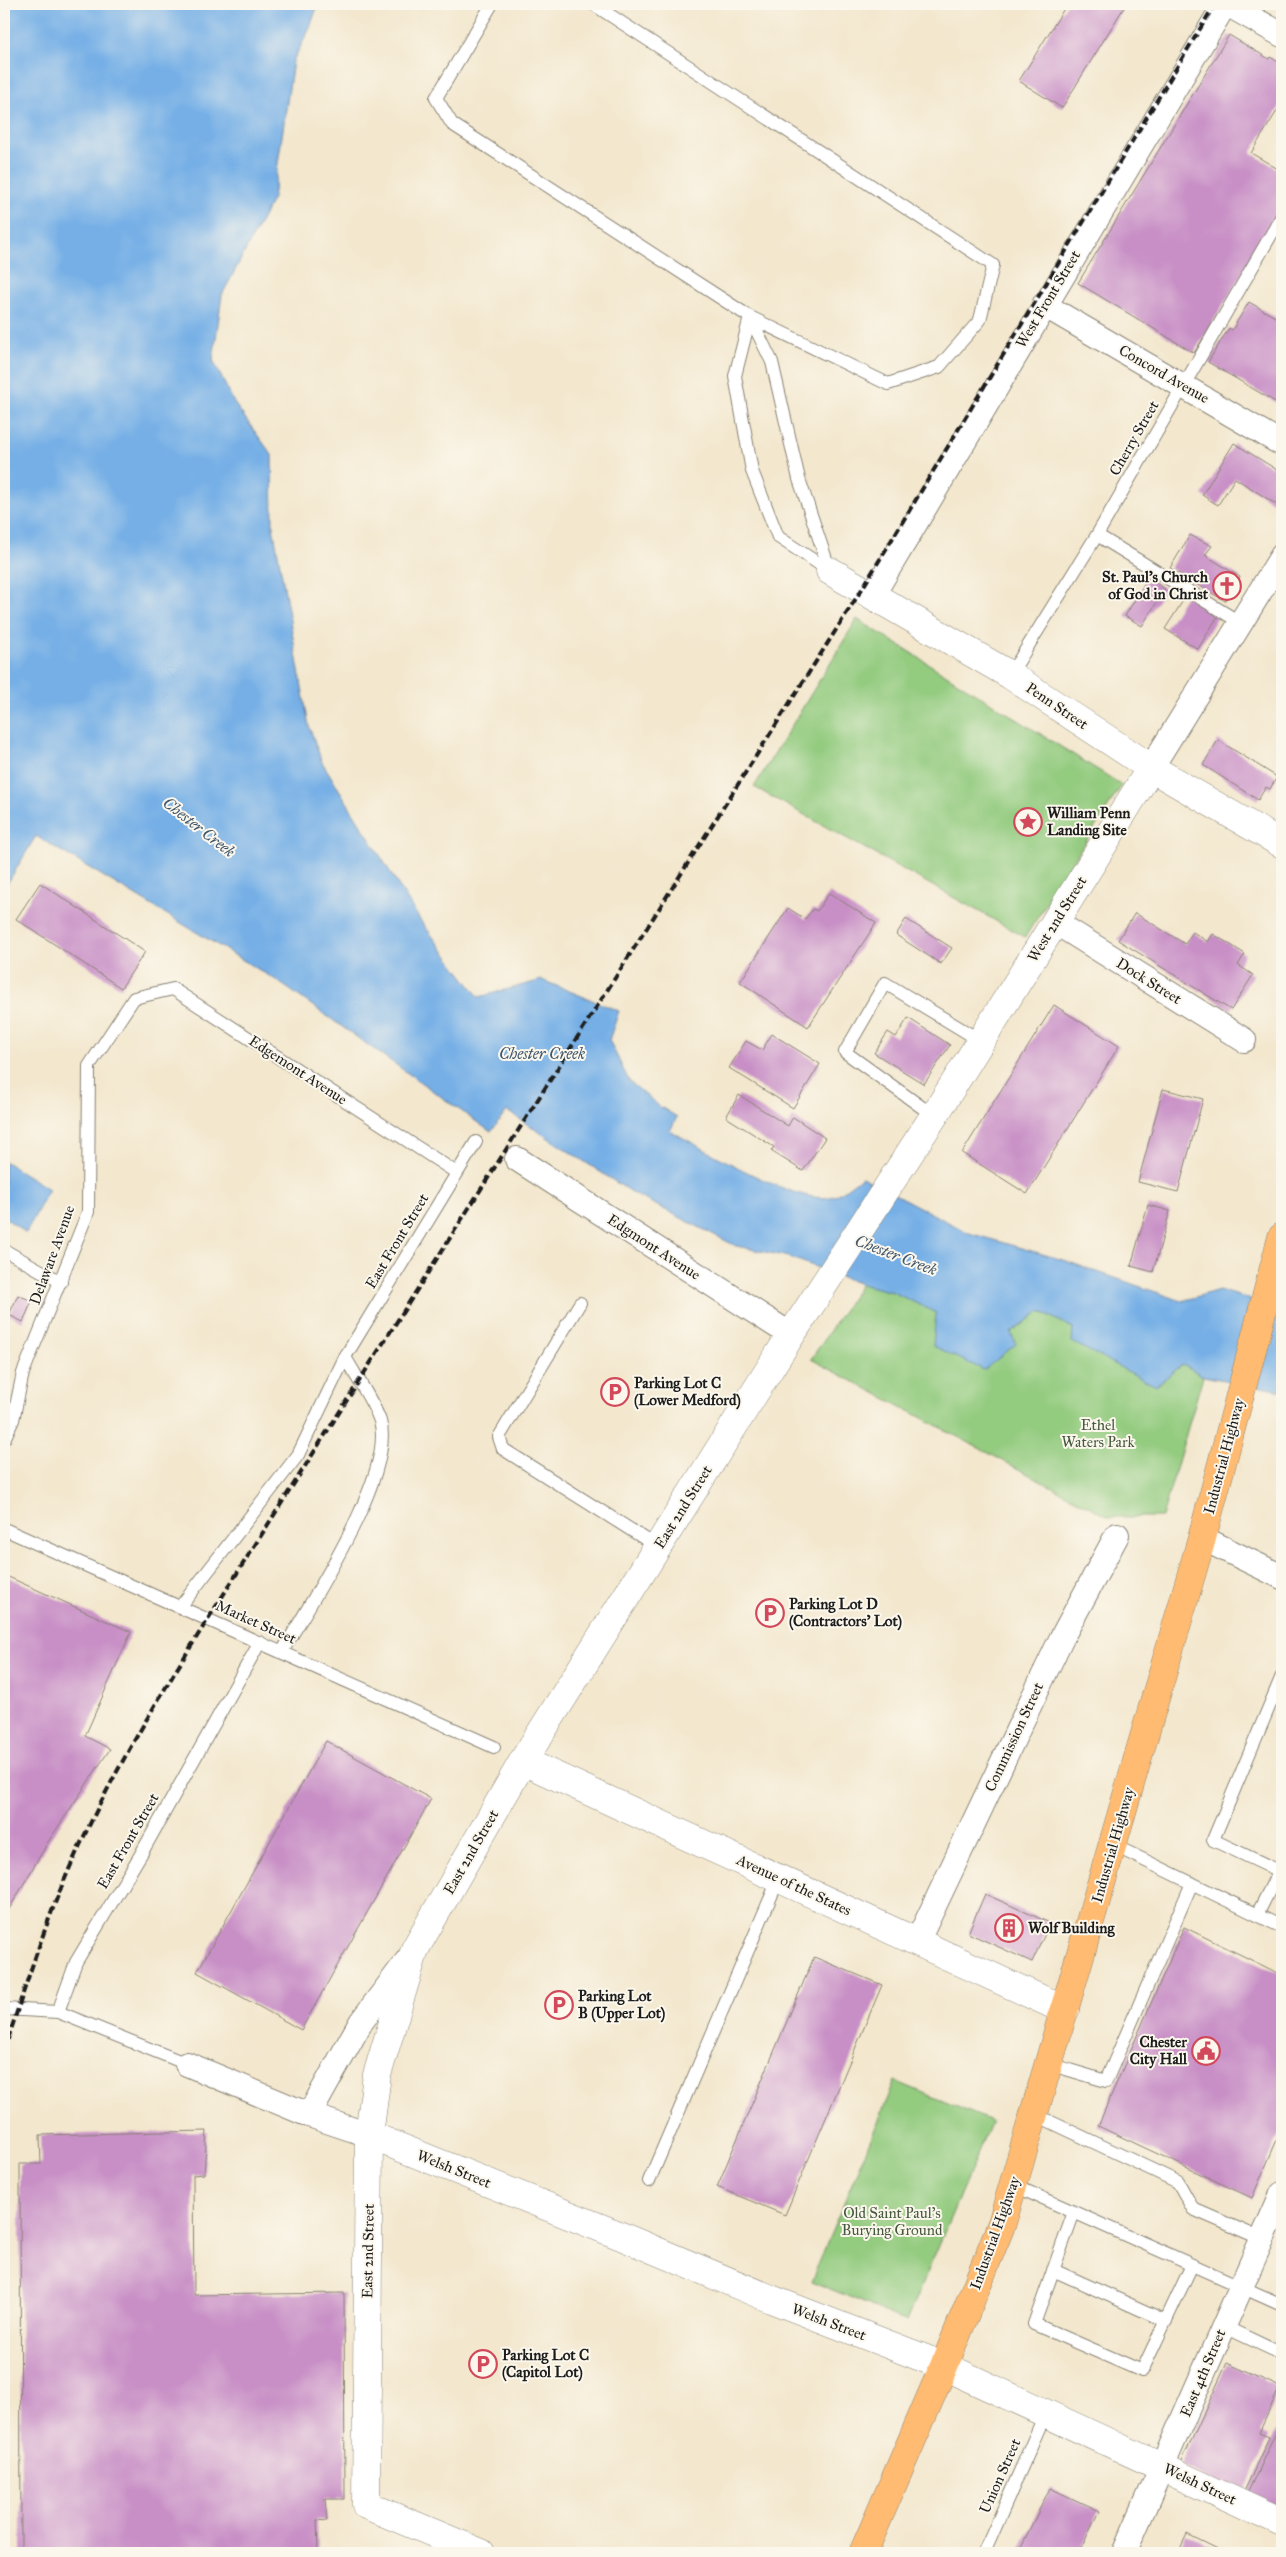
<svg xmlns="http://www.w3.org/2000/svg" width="1286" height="2557" viewBox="0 0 1286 2557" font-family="'IM FELL Great Primer',serif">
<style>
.green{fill:#93cb7f;stroke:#58744e}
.water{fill:#75afe6;stroke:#486681}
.building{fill:#c88fc6}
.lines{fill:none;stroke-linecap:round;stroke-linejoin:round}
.service-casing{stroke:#888274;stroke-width:14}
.minor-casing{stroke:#888274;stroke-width:26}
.tertiary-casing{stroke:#888274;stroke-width:29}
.primary-casing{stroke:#888274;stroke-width:29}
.service{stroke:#fff;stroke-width:12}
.minor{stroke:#fff;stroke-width:24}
.tertiary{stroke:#fff;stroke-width:28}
.primary{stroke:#ffbb71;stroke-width:28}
.rail{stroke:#1c1c1c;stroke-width:4;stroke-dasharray:8 4;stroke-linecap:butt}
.labels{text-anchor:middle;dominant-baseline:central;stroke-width:4;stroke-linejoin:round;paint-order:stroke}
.street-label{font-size:15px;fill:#1c1c1c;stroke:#fbf7ec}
.poi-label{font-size:15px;font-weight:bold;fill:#1c1c1c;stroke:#fbf7ec;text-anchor:start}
.park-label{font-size:15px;fill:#46593f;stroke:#fbf7ec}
.water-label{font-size:16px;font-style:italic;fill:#40576d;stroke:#fbf7ec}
</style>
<rect width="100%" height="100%" fill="#fbf7ec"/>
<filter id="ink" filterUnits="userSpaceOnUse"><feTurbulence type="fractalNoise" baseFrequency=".02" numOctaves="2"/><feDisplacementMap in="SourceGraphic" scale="10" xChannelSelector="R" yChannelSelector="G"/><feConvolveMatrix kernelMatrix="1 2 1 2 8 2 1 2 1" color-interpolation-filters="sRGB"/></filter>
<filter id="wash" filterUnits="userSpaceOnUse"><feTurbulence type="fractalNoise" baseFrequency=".0096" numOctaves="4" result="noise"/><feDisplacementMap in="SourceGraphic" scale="20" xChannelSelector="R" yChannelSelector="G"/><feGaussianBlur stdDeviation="1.12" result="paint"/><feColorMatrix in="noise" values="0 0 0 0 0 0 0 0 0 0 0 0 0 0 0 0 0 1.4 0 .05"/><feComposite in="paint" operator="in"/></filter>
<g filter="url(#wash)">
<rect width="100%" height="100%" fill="#f3e7cd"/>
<path class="green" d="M857,619L1122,785L1025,937L754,787Z
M861,1284L893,1292L937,1313L1011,1333L1040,1311L1073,1328L1183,1364L1203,1376L1162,1517H1109L811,1359Z
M895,2081L991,2121L907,2321L811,2281Z"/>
<path class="water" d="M4,4H318L310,28L293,61L273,198L222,295L213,360L234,403L272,455L273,526L309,726L322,762L420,920L479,997L542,980L619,1011L609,1040L629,1081L659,1106L677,1117L670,1131C705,1148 795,1205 830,1197C841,1195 853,1183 862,1177L969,1233L1060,1259L1182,1301L1219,1290L1282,1309V1391L1203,1376L1183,1364L1156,1386L1072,1342L1073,1328L1040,1311L1011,1333L1016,1344L984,1370L933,1346L936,1313L893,1292L861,1284L789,1257L736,1246L634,1194L507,1111L491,1132L276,980L36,836L4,889Z
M4,1161L49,1189L26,1233L4,1217Z"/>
<g id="blocks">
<path class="building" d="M1067,4H1126L1062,108L1019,81Z
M1229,35L1269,59L1270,57L1282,64V103L1251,153L1278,169L1282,181V209L1194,353L1078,283Z
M1249,302L1282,321V406L1208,362L1229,328L1232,330Z
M1234,443L1282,473V508L1235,478L1218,505L1202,495Z
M1190,535L1212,546L1205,555L1240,577L1225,601L1170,568Z
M1148,578L1165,589L1142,626L1125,616Z
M1186,596L1218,616L1198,649L1165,629Z
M1218,740L1277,777L1270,789L1266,787L1258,800L1203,765Z
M40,883L145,952L121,988L16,919Z
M829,893L876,923L808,1027L740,982L788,908L805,919L813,909L817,911Z
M1135,913L1185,944L1193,932L1208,942L1213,934L1245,954L1238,965L1253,975L1231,1010L1118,940Z
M906,919L952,948L941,964L896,935Z
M1054,1005L1119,1046L1027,1194L962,1153Z
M908,1018L950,1045L924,1084L874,1053L888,1032L896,1037Z
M772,1034L820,1064L793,1108L729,1068L746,1041L762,1050Z
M1163,1089L1203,1099L1178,1192L1138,1182Z
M739,1095L788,1126L793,1117L825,1138L803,1171L771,1151L774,1147L726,1117Z
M1148,1205L1170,1211L1153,1272L1131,1266Z
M18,1295L32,1301L23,1322L9,1315Z
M4,1575L131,1632L85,1736L110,1749L48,1842L4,1918Z
M326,1741L431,1799L301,2030L197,1972Z
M985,1894L1050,1923L1032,1962L968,1933Z
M1184,1927L1282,1975V2128L1252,2198L1098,2126Z
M814,1957L882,1985L785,2215L717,2187Z
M207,2131L204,2174L193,2175L194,2295L344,2293L345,2499H325L327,2521L317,2520L318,2553H21L20,2164H41L40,2135Z
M1227,2363L1280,2387L1259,2433L1269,2437L1243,2494L1180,2465Z
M1282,2419V2510L1247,2494Z
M1050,2488L1099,2511L1079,2553H1018Z
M1187,2534L1226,2553H1178Z"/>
</g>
</g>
<g filter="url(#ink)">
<use href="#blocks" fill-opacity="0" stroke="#888274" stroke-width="1"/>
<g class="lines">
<defs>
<path id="service" d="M492,4L436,98L452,124L750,317L888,384L939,367L980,320L993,265L593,4
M750,317L772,362L799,479L830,571L778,537L752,471L735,376Z
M1097,535L1241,623
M1010,675L1097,535L1282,216
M934,1116L845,1052L885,983L981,1041
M4,1250L61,1282
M580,1303L499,1437L503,1449L658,1547
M4,1439L13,1420L23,1373L88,1212L89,1066L134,998L173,989L457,1173
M4,1529L494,1747
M180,1607L298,1455L345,1357
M282,1652C310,1603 396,1474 380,1421C374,1403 355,1375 345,1357L476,1142
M1113,1845L1282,1927
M1257,1915L1279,1871L1213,1840L1282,1676
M4,2009L58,2012L76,1962L141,1854L260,1642
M58,2012L187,2064
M1049,2064L1106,2081L1192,1883
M1034,2114L1178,2182L1193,2209L1262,2239
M649,2181L779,1878
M1013,2185L1282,2305
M1074,2212L1034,2324L1142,2371L1192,2265
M1053,2270L1166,2321
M1223,2326L1282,2354
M984,2553L1046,2412"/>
<path id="minor" d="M1227,4L1282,35
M1044,305L1282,444
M872,596L1225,4
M1151,768L1282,556
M1055,922L1244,1040
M517,1159L791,1335
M1202,1538L1282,1577
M917,1942L1061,1639L1117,1535
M187,2064L309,2115L369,2135
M309,2115L361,2022L410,1957
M1124,2553L1282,2194"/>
<path id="tertiary" d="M830,571L1010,675L1151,768L1282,844
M523,1761L1065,2010
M369,2135L621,2236L771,2299L944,2366L1282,2523
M481,2553L366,2505L369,2135L377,2075L415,1949L523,1761L791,1335L934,1116L1151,768"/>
<path id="primary" d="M863,2553L944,2366L1002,2223L1202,1538L1282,1237"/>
</defs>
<use href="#service" class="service-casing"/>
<use href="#minor" class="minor-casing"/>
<use href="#tertiary" class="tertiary-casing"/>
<use href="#primary" class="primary-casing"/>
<use href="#service" class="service"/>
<use href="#minor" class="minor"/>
<use href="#tertiary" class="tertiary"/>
<use href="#primary" class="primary"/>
<path class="rail" d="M4,2051C26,1985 46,1919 75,1856C112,1773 160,1696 208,1619L862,589L1215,4"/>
</g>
</g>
<defs>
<symbol id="church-ring" viewBox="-11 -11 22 22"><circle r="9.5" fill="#fbf7ec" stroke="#d1495b" stroke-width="1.5"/><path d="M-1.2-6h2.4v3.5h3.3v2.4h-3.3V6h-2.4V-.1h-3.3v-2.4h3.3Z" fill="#d1495b"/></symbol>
<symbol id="sight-ring" viewBox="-11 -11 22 22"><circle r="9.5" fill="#fbf7ec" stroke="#d1495b" stroke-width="1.5"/><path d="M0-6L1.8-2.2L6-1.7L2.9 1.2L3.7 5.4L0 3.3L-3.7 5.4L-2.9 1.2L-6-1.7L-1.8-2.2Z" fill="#d1495b"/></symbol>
<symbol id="parking-ring" viewBox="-11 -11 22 22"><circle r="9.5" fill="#fbf7ec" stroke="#d1495b" stroke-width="1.5"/><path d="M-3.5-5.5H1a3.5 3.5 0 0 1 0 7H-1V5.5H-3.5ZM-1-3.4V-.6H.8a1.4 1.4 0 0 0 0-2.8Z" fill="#d1495b"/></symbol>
<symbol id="building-ring" viewBox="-11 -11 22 22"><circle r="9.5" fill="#fbf7ec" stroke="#d1495b" stroke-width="1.5"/><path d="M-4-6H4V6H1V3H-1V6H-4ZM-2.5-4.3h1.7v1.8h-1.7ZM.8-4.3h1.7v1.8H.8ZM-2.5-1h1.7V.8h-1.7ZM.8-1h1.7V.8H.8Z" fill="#d1495b"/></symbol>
<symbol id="civic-ring" viewBox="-11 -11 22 22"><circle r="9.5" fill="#fbf7ec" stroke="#d1495b" stroke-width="1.5"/><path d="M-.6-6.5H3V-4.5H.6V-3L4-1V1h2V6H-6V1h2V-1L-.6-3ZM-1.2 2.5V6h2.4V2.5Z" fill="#d1495b"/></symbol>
</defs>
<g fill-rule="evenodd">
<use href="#church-ring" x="1211" y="570" width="32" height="32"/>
<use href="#sight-ring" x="1012" y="806" width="32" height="32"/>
<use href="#parking-ring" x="599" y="1376" width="32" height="32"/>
<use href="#parking-ring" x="754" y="1597" width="32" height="32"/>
<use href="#building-ring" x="993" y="1912" width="32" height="32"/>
<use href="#parking-ring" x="543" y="1989" width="32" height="32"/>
<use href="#civic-ring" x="1190" y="2035" width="32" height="32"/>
<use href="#parking-ring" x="467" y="2348" width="32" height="32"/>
</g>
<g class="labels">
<g class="street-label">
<text transform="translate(1048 299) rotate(-59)">West Front Street</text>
<text transform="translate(1164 374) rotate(30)">Concord Avenue</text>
<text transform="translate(1134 438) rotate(-60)">Cherry Street</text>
<text transform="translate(1057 706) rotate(34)">Penn Street</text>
<text transform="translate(1057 919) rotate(-58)">West 2nd Street</text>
<text transform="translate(1149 981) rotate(32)">Dock Street</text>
<text transform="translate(298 1070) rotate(33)">Edgemont Avenue</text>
<text transform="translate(397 1241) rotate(-59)">East Front Street</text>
<text transform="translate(654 1247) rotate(33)">Edgmont Avenue</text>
<text transform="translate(52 1255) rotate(-70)">Delaware Avenue</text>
<text transform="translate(1224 1456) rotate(-75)">Industrial Highway</text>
<text transform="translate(683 1507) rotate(-58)">East 2nd Street</text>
<text transform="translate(256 1622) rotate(24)">Market Street</text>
<text transform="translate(1014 1737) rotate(-65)">Commission Street</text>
<text transform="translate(128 1841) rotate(-60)">East Front Street</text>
<text transform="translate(1113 1845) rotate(-74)">Industrial Highway</text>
<text transform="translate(471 1852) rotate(-60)">East 2nd Street</text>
<text transform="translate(794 1885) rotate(25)">Avenue of the States</text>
<text transform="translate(454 2169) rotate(22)">Welsh Street</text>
<text transform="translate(995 2233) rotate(-70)">Industrial Highway</text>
<text transform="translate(368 2251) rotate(-89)">East 2nd Street</text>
<text transform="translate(829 2322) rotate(21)">Welsh Street</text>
<text transform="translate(1203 2373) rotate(-67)">East 4th Street</text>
<text transform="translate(1000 2476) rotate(-66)">Union Street</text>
<text transform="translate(1200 2484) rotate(25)">Welsh Street</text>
</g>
<g class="poi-label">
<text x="1208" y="577" text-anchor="end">St. Paul's Church<tspan x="1208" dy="17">of God in Christ</tspan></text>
<text x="1047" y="813">William Penn<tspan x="1047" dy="17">Landing Site</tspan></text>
<text x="634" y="1383">Parking Lot C<tspan x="634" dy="17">(Lower Medford)</tspan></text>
<text x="789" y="1604">Parking Lot D<tspan x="789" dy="17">(Contractors' Lot)</tspan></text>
<text x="1028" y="1928">Wolf Building</text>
<text x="578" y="1996">Parking Lot<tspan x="578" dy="17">B (Upper Lot)</tspan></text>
<text x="1187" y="2042" text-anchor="end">Chester<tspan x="1187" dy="17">City Hall</tspan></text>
<text x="502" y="2355">Parking Lot C<tspan x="502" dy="17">(Capitol Lot)</tspan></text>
</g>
<g class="park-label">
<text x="1098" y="1425">Ethel<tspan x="1098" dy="17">Waters Park</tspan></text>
<text x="892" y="2213">Old Saint Paul's<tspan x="892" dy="17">Burying Ground</tspan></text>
</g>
<g class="water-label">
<text transform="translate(199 827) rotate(38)">Chester Creek</text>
<text x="542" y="1053">Chester Creek</text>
<text transform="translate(896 1255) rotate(21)">Chester Creek</text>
</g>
</g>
<rect width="1286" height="2557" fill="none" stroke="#fbf7ec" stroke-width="20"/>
</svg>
